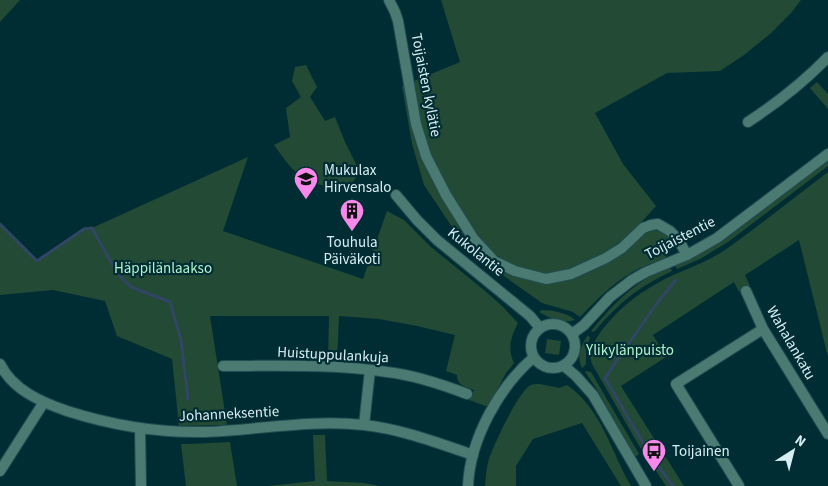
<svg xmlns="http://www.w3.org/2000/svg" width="828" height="486" viewBox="0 0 828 486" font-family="'Source Sans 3',sans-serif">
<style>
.green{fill:#224a35}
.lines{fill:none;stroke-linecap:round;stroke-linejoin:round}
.stream{stroke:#314664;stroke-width:3}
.minor-casing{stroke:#224c52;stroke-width:12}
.tertiary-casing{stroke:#224c52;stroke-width:12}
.minor{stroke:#4a7a72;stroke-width:10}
.tertiary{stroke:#4a7a72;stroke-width:10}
.labels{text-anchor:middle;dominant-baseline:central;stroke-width:4.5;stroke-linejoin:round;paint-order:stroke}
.street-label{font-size:15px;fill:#d7eef2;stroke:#002d33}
.poi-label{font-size:15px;fill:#d7eef2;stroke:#002d33;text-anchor:start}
.park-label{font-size:15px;fill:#b0f5cd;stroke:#002d33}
</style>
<rect width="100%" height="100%" fill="#002d33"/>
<path class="green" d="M0,0H20L0,22Z
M441,0H801L791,13L770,34L744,55L720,71L667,73L595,113L623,164L656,206L630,235L605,253L557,274H534L504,260L452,227L424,185L412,144L402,86L460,62Z
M306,65L317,87L310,97L325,121L335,117L345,142L360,172L347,190C337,189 315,185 306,179C292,172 283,157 274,145L290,137L286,108L301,97L292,81L295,67Z
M817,82L828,94V109L810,88Z
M248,157L223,231L363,279L387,211L404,220L431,247L484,290L502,306L518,323C511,337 507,348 514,363L506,373L488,407L469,400L474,390C466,387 457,386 457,375L446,371L455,335L417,326L379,319L339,316L337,361L328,360L329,316H210L227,425L179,426L172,359L117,336L105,301L53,290L0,295V224L37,261L84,229L92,228Z
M828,160V166L728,242L700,259L677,269L675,265L701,253L728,237Z
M828,172V357L799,240L745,275L750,286L739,292L734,282L653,335L666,357L621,386L684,486H666L638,444L592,364C587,351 595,340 602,330C620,307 641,291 667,278C686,269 707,262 725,250C760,225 794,198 828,172Z
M654,230L664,232L674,241L669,244L671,248L670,251L666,253V258C657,261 649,264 640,268C617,279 598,298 580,317L573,312L542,303L494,269L498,264L555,281L642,234Z
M670,267L672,271C637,288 620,302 595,331L593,332L591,331C615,302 635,281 670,267Z
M542,310C552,310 568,313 575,320C562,324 550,318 539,312Z
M588,335L590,338L586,348V364L582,368C576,356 581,345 588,335Z
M547,339L561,341L559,355L545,353Z
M586,371L591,372L639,454L635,457L596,388L585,372Z
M540,384L559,388L567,385C602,409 611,452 631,486H621L582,423L533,439L516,466V486H485C486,477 486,468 489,459C494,444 517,395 529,386C532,384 536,384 540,384Z
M313,435H325L327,481L364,483L380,486H268L315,481Z
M230,442L237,486H186L181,444H190Z"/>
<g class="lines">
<path class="stream" d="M0,224L37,261L84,229L92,228L117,273L131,287L170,302L181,340L188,399
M673,486L650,455L605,378L657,303L676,280"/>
<defs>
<path id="minor" d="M389,0L395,12L398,21L416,124L426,156L446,195L473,238L494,261L515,271L546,279L571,274L606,258L622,248L643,228L651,225L658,224L670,231L678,239L687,255
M748,122C777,103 804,82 828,57
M396,195L417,220L437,240L530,316L540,328
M746,291L763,329L828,434
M0,364C13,390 41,402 67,411C111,425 158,433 205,432C258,430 311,419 364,425C401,429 438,443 473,455
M223,366C277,366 333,364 387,372C414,375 441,384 467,394
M364,425L370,370
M140,428L141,486
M0,471L44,402
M739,486L676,384L763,329"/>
<path id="tertiary" d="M531 346a22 22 0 1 1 44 0a22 22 0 1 1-44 0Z
M572,334L584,325L610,297L632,280L646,272L687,255L717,238L828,154
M564,366L576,376L593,395L646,486
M468,486C470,439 499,387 534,357"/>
</defs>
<use href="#minor" class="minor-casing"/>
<use href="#tertiary" class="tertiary-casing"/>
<use href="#minor" class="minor"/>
<use href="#tertiary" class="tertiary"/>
</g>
<defs>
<symbol id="school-pin" viewBox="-11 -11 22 30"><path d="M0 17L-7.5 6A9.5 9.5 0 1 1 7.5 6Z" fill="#f888ea" stroke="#002d33"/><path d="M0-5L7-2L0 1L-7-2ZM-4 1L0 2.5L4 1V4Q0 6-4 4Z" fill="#111"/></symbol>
<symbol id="building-pin" viewBox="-11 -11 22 30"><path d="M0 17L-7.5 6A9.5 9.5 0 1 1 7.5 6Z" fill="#f888ea" stroke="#002d33"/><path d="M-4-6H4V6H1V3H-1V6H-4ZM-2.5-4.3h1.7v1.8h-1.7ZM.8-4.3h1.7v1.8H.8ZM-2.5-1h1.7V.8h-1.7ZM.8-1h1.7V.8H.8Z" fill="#111"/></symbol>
<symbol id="bus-pin" viewBox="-11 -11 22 30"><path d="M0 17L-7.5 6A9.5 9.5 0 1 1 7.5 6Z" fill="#f888ea" stroke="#002d33"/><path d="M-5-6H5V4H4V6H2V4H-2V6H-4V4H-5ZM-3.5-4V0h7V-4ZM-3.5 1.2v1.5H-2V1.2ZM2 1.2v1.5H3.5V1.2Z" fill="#111"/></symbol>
</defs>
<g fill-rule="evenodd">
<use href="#school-pin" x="292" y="165" width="28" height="38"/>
<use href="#building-pin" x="338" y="197" width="28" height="38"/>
<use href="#bus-pin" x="640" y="437" width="28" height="38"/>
</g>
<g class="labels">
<g class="street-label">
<text transform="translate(426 85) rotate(79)">Toijaisten kylätie</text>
<text transform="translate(680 238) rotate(-27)">Toijaistentie</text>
<text transform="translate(476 252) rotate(39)">Kukolantie</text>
<text transform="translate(791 343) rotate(60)">Wahalankatu</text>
<text transform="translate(333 355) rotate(3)">Huistuppulankuja</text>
<text transform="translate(229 414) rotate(-3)">Johanneksentie</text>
</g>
<g class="poi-label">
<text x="324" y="170">Mukulax<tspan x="324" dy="17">Hirvensalo</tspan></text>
<text x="352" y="242" text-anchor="middle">Touhula<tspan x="352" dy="17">Päiväkoti</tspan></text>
<text x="672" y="451">Toijainen</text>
</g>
<g class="park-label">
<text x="163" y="268">Häppilänlaakso</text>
<text x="630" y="350">Ylikylänpuisto</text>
</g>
</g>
<g transform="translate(793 451) rotate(36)" stroke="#002d33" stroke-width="4" paint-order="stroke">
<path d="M0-4L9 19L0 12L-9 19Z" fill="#d7eef2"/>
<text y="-8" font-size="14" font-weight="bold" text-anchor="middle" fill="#d7eef2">N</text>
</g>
</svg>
